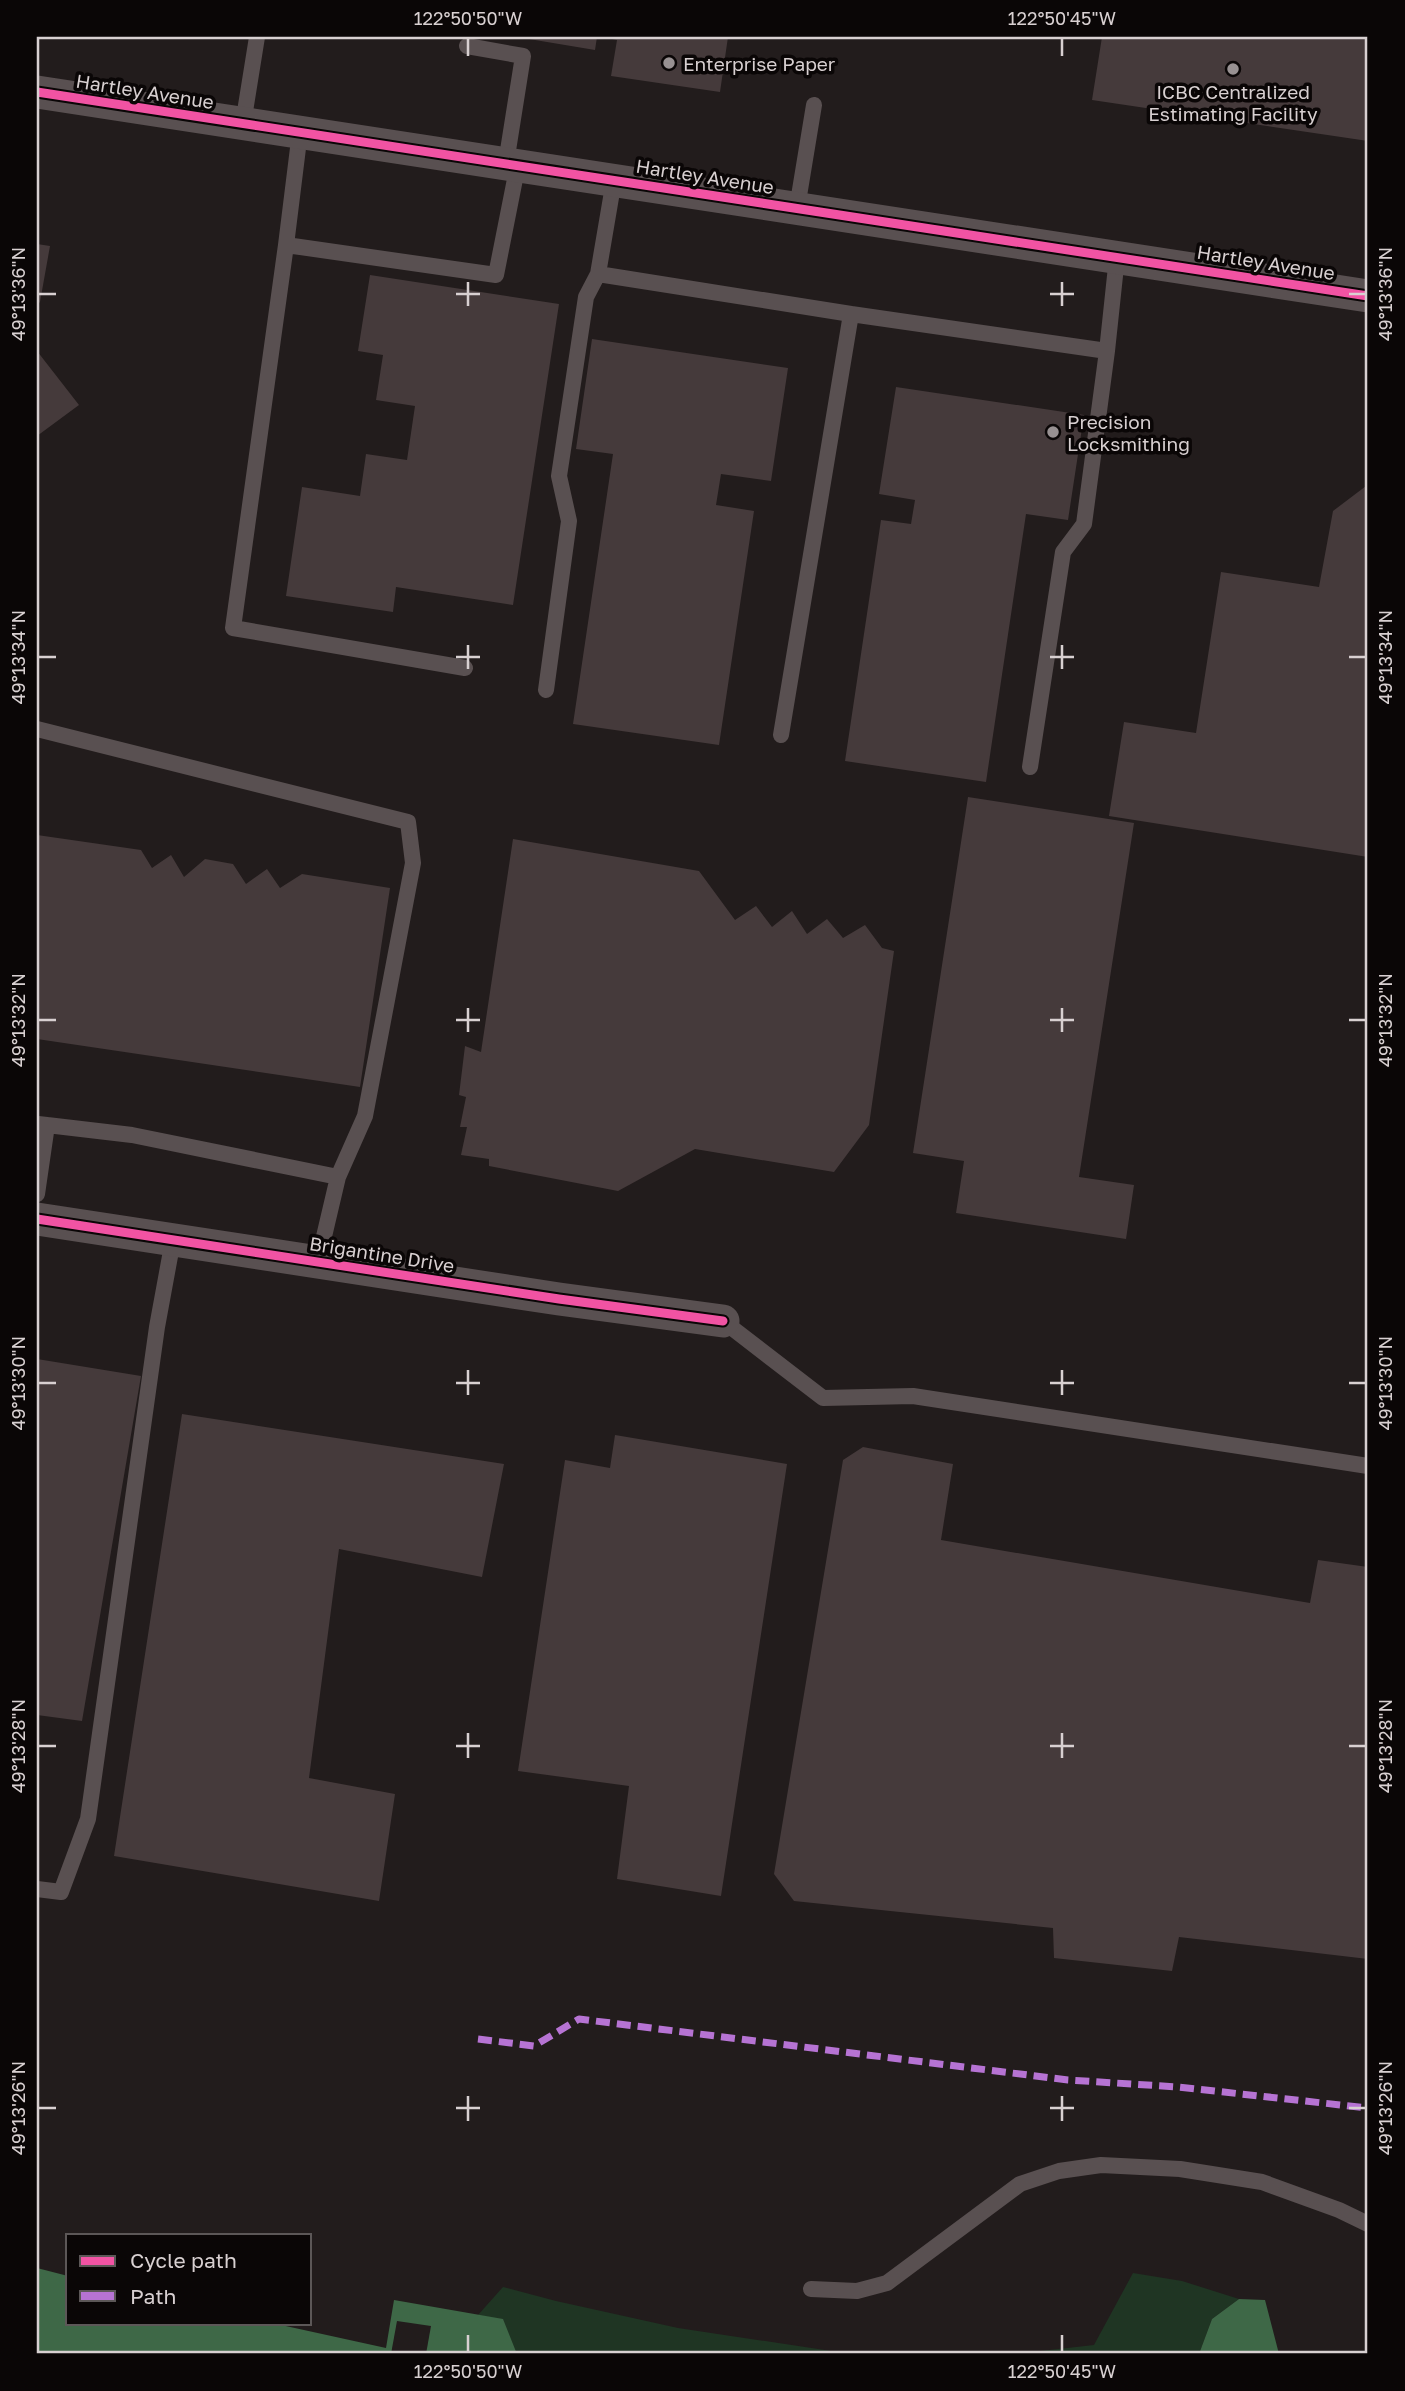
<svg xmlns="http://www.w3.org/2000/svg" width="1405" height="2391" viewBox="0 0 1405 2391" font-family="'Golos Text',sans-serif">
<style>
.green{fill:#1f3523}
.water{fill:#3e6847}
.pier{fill:#221c1c}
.building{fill:#453a3b}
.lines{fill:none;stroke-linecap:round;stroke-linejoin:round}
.service{stroke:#595051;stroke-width:16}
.minor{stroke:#595051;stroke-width:33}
.quiet{stroke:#b673d3;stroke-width:7;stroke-dasharray:14 7;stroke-linecap:butt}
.cycleway-casing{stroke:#0a0606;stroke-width:13}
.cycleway{stroke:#f153a3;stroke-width:9}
.ticks{fill:none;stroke:#d8d0d1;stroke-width:2.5}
.poi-dot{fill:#989192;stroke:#0a0606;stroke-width:2.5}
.labels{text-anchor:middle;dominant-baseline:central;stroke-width:7;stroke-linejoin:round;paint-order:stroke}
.poi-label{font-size:19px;fill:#d8d0d1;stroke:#0a0606;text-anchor:start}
.street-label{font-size:19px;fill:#d8d0d1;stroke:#0a0606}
.neatline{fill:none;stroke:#d8d0d1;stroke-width:2.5}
.ticks-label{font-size:18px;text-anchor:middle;fill:#d8d0d1}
</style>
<rect width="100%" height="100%" fill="#221c1c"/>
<path class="green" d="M1133,2273L1182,2281L1239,2299L1212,2319L1199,2354H1013L1094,2345Z
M503,2287L556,2301L678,2328L851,2354H517L503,2320L478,2315Z"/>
<path class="water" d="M37,2268L68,2276V2323H272L386,2348L394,2300L503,2319L517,2354H37Z
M1239,2299L1265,2300L1279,2354H1199L1212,2319Z"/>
<path class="pier" d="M397,2321L431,2326L426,2354H391Z"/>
<path class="building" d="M517,37H597L595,50Z
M602,37H728L720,92L611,76L617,40Z
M1102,37H1368V141L1092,100Z
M37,244L50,246L40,302L37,305Z
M370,275L559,304L513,605L396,587L393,612L286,596L302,487L360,496L366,454L407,460L415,406L376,400L383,355L358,351Z
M592,339L788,368L771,481L721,474L716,505L754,511L719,745L573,724L613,454L576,449Z
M37,351L79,405L37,436Z
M896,387L1084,415L1068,520L1026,514L986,782L845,761L881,520L911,524L915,500L879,494Z
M1366,486L1368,487V857L1109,816L1124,722L1196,733L1221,572L1319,587L1333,511Z
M968,797L1134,823L1079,1177L1134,1185L1126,1239L956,1213L964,1161L913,1153Z
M37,835L141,850L152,868L171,855L184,877L205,859L233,864L246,884L267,869L280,888L302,874L390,888L360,1087L37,1039Z
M513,839L699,871L735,920L756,906L772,927L792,911L807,934L827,919L843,938L865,925L882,948L894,951L869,1125L834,1172L695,1149L618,1191L489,1166V1159L461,1155L467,1127H460L466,1097L459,1095L465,1046L481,1052Z
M37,1359L141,1376L82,1721L37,1715Z
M182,1414L504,1464L482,1577L339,1549L309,1778L395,1794L379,1901L114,1856Z
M615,1435L787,1464L721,1896L617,1879L629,1786L518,1771L565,1460L610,1468Z
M863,1447L953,1464L941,1540L1310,1603L1318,1560L1368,1567V1959L1179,1937L1172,1971L1054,1958L1053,1928L794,1901L774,1874L843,1460Z"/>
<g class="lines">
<path class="service" d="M467,46L523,56L506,163
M243,124L257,37
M300,132L286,245L496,275L518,164
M614,180L598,274L851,314L1107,351L1117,257
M797,208L814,105
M286,245L233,628L465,668
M546,690L569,521L559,476L586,297L598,274
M37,729L408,822L413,863L365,1116L338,1177L318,1262
M781,735L851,314
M1030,767L1063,552L1084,524L1107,351
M47,1125L132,1135L338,1177
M37,1194L47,1125L38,1124
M723,1321L823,1398L913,1396L1368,1466
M37,1889L61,1892L88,1819L157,1327L173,1240
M811,2289L857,2291L887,2283L1020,2184L1059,2171L1101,2165L1180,2169L1262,2182L1339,2210L1368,2224"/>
<path class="minor" d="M37,92L1368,296
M37,1219L559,1299L723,1321"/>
<path class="quiet" d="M478,2039L534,2046L579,2019L1068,2080L1178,2087L1368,2108"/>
<defs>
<path id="cycleway" d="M37,92L1368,296
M37,1219L559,1299L723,1321"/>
</defs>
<use href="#cycleway" class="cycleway-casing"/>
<use href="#cycleway" class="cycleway"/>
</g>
<path class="ticks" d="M468,38V56M1062,38V56M468,282V306M1062,282V306M38,294H56M456,294H480M1050,294H1074M1349,294H1366M468,645V669M1062,645V669M38,657H56M456,657H480M1050,657H1074M1349,657H1366M468,1008V1032M1062,1008V1032M38,1020H56M456,1020H480M1050,1020H1074M1349,1020H1366M468,1370V1395M1062,1370V1395M38,1383H56M456,1383H480M1050,1383H1074M1349,1383H1366M468,1733V1758M1062,1733V1758M38,1746H56M456,1746H480M1050,1746H1074M1349,1746H1366M468,2096V2121M1062,2096V2121M38,2108H56M456,2108H480M1050,2108H1074M1349,2108H1366M468,2335V2352M1062,2335V2352"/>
<g class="poi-dot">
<circle cx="669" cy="63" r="7"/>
<circle cx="1233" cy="69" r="7"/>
<circle cx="1053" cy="432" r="7"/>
</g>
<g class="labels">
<g class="poi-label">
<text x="683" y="63">Enterprise Paper</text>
<text x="1233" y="91" text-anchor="middle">ICBC Centralized<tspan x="1233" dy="22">Estimating Facility</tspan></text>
<text x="1067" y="421">Precision<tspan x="1067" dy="22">Locksmithing</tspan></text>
</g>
<g class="street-label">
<text transform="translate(145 91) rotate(9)">Hartley Avenue</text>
<text transform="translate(705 176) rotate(9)">Hartley Avenue</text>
<text transform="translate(1266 262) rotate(9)">Hartley Avenue</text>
<text transform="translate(382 1254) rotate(9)">Brigantine Drive</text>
</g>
</g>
<rect width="1405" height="2391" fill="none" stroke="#0a0606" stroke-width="77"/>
<rect x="66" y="2234" width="245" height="91" fill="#0a0606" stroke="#5c5757" stroke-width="2"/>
<rect x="80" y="2256" width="35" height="10" fill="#f153a3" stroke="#5c5757" stroke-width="2"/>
<text x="130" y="2268" font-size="21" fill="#d8d0d1">Cycle path</text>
<rect x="80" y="2291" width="35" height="10" fill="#b673d3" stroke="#5c5757" stroke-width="2"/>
<text x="130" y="2304" font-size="21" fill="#d8d0d1">Path</text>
<rect x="38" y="38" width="1328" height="2314" class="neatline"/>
<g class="ticks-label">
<text x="468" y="25">122°50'50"W</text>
<text x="1062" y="25">122°50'45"W</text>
<text transform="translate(19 294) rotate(-90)" y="6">49°13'36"N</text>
<text transform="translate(1386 294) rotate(-90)" y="6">49°13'36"N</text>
<text transform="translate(19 657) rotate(-90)" y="6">49°13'34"N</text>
<text transform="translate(1386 657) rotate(-90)" y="6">49°13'34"N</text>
<text transform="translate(19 1020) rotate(-90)" y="6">49°13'32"N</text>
<text transform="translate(1386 1020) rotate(-90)" y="6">49°13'32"N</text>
<text transform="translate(19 1383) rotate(-90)" y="6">49°13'30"N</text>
<text transform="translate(1386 1383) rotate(-90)" y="6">49°13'30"N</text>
<text transform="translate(19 1746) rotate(-90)" y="6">49°13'28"N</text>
<text transform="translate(1386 1746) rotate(-90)" y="6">49°13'28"N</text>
<text transform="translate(19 2108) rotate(-90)" y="6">49°13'26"N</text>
<text transform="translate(1386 2108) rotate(-90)" y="6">49°13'26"N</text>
<text x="468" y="2378">122°50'50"W</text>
<text x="1062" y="2378">122°50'45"W</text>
</g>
</svg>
